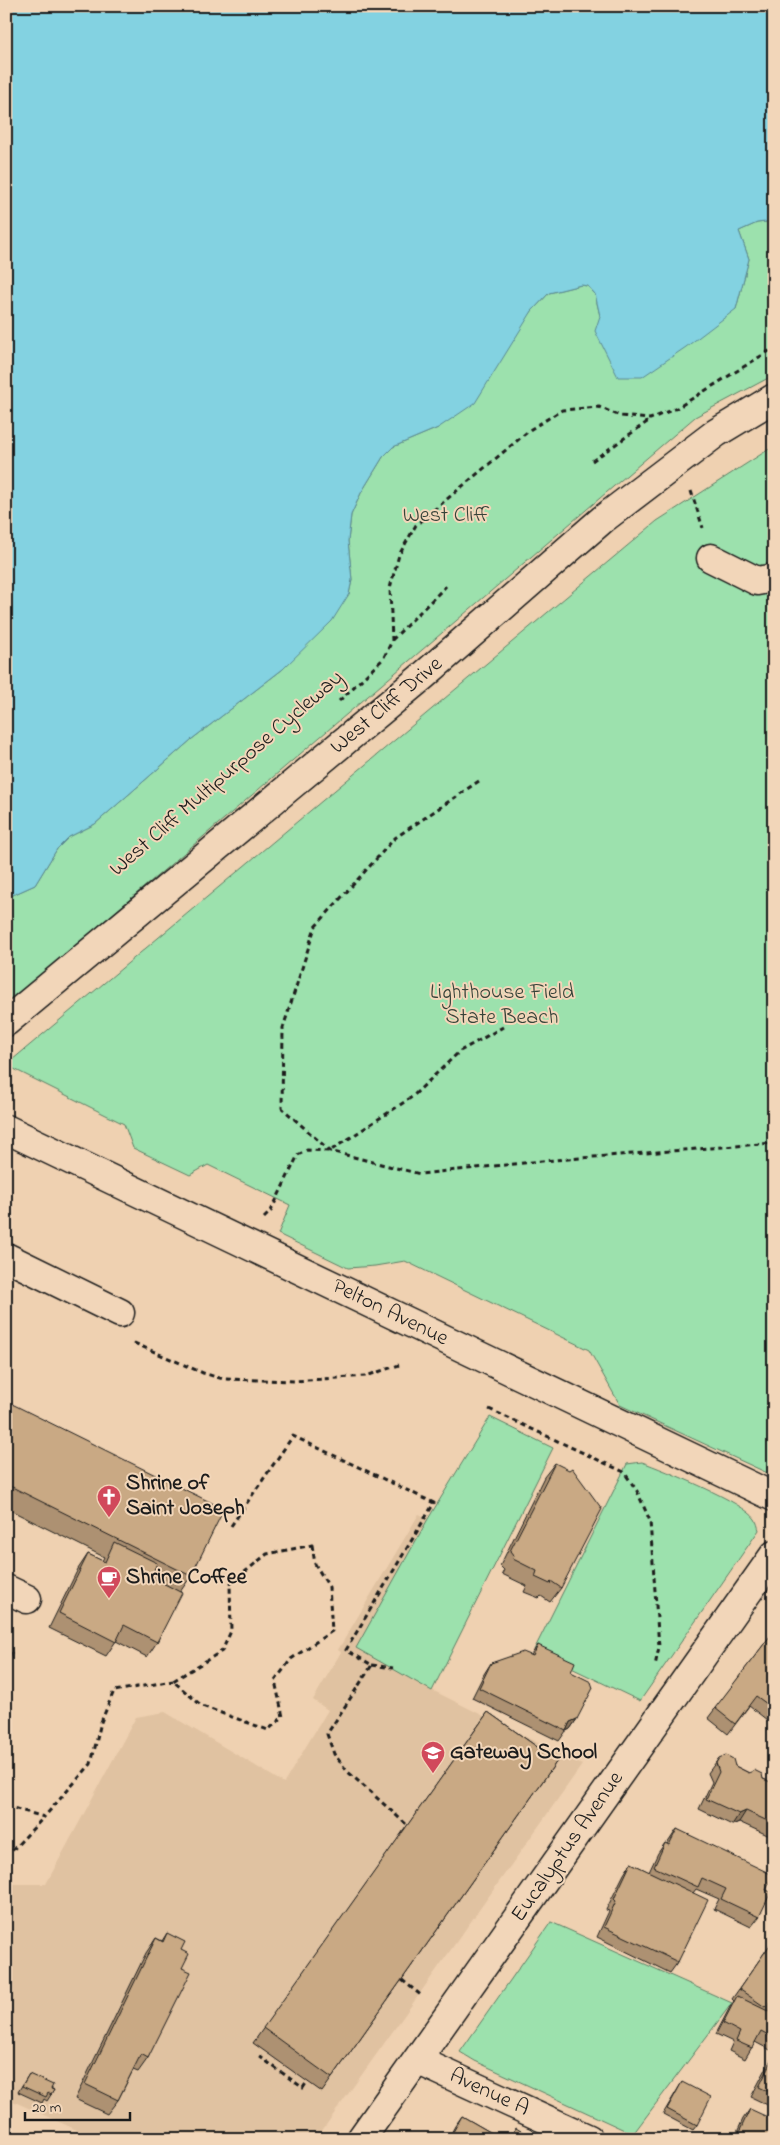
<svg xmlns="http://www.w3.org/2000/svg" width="780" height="2145" viewBox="0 0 780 2145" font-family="'Indie Flower',sans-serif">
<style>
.built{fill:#e0c2a1}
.green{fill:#9ce1ad;stroke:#5c7e64}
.water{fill:#83d2e1;stroke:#5a8992}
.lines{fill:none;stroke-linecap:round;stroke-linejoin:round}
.minor-casing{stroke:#1c1c1c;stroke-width:31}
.path{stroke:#1c1c1c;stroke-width:3;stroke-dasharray:5 4;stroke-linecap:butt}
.minor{stroke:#f2d6b9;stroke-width:28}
.wall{fill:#ad9172;stroke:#1c1c1c}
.shaded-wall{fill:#8d765c;stroke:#1c1c1c}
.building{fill:#c9a984;stroke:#1c1c1c}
.labels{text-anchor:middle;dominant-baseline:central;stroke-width:4;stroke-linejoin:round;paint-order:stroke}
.park-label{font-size:22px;fill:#364339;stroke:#f2d6b9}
.street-label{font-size:22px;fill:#1c1c1c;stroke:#f2d6b9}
.poi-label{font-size:22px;font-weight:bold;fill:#1c1c1c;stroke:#f2d6b9;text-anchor:start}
</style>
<rect width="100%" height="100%" fill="#efd1b1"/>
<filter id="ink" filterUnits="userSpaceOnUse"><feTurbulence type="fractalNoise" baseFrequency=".02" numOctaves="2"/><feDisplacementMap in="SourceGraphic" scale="10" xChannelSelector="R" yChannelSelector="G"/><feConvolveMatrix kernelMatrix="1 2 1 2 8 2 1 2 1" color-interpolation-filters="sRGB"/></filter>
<g filter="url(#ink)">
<path class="built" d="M490,1417L553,1448L432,1690L582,1765L408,2010L316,2139H97L6,2098V1884H46L136,1717L165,1712L284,1783L328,1710L313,1700L341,1652L338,1650L419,1514L429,1519Z"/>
<path class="green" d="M774,221V375L695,417L6,1005V898L35,885L57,849L69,837L95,824L192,739L283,669L349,594L352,580L348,541L351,515L361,493L383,457L393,447L438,428L532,311L549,293L581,285L587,286L595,294L600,316L736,309L749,259L739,231L757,223Z
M774,446V1476L620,1405L589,1350L405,1261L375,1266L348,1268L278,1234L290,1205L208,1165L190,1175L133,1148L124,1124L6,1065L657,521Z
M490,1417L553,1448L432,1691L356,1648L428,1519Z
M642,1462C664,1470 744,1502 755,1519C757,1522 758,1527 759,1530L640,1701L534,1650L627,1464Z
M551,1922L732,2003L633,2134L475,2061L460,2052Z"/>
<path class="water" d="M6,6H774V221L757,223L739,231L749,259L736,309L686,347L642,377H618L595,331L600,316L595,294L588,286L581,285L549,293L532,311L475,403L438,428L393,447L383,457L361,493L351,515L348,541L352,580L349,594L332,621L283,669L192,739L95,824L69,837L57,849L35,885L6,898Z"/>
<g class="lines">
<defs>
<path id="minor" d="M711,558L757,581L774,578
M6,1022L423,676L603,519L716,433L774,398
M6,1129L774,1497
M6,1257L120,1313
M6,1589L27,1599
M417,2060L589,2139
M361,2139L774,1555"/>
</defs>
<use href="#minor" class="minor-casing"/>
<path class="path" d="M592,461L650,420
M691,491L703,528
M392,640L446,586
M339,701L383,659L392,641L390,588L399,555L416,525L531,429L562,410L599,407L620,416L650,419L677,408L774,348
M479,781L395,838L315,927L283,1028L282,1108L330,1151L420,1174L542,1161L774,1143
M264,1218L271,1211L298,1155L307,1150L330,1151L412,1097L460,1051L503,1027
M134,1343L203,1373L223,1379L294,1381L366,1376L399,1365
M489,1409L624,1472L637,1491L650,1521L659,1647L655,1666
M231,1526L293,1436L434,1503L346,1650L372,1665L327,1734L334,1754L347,1771L407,1825
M312,1545L315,1564L329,1587L332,1631L291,1659L275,1681L283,1717L268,1730L202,1706L173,1681L222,1651L231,1631L230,1584L267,1554Z
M6,1665L12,1650
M372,1665L393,1668
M6,1806L44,1817L91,1764L101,1722L114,1691L173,1681
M6,1857L44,1817
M402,1980L422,1996
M259,2056L303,2088L307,2082"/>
<use href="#minor" class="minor"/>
</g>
<path class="wall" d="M6,1401L191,1576L180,1592L157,1642L147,1657L116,1641L106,1656L49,1628L78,1569L88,1554L102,1561L104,1557L6,1508Z
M555,1463L561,1588L550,1602L541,1596L539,1598L524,1592L527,1586L502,1574L504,1570L500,1566L544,1477Z
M774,1631V1712L767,1720L749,1706L728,1734L708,1718Z
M538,1645L571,1672L577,1719L570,1729L566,1731L559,1741L472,1698L484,1674L491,1663L531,1655Z
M488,1712L557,1761L322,2092L253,2043Z
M719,1758L749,1773L773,1783H774V1838L739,1822L732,1825L699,1809L712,1782L708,1773Z
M677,1829L766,1890L759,1917L751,1927L714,1909L719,1899L696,1889L693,1893L678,1962L670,1973L597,1937L609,1911L606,1910L624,1874L631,1863L649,1872L658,1853L665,1843L667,1844Z
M167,1933L181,1950L182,1968L148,2058L138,2072L133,2070L118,2100L107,2114L75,2099L146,1953L156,1938L162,1941Z
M774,1939V2052L755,2042L745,2059L729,2051L733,2042L716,2034L730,2007L734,2001L732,1999Z
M774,2054V2108L751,2097Z
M29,2074L54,2090L47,2101L44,2099L42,2103L18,2092Z
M682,2082L697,2125L693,2130L663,2114Z
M750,2109L774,2139H734L743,2119Z
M462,2116L502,2139H448L455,2126Z"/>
<path class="shaded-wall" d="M577,1719L570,1729L566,1731L570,1722Z
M746,1811L739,1822L732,1825L739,1814Z"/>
<path class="building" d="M6,1401L224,1509L191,1576L6,1484Z
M555,1463L569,1470L572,1468L602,1509L561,1588L551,1581L550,1584L535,1577L537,1571L513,1559L514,1556L510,1551Z
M114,1542L157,1563L151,1577L182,1593L157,1642L124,1625L116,1642L59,1613L88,1554L105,1562Z
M774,1631V1709L756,1696L735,1724L715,1708Z
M538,1645L575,1662L571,1672L591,1682L593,1688L577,1719L570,1722L566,1731L479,1688L491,1663L523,1652L533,1656Z
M488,1712L557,1761L332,2078L263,2028Z
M726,1755L733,1759L735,1766L749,1773L754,1770L762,1774L763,1779L773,1783H774V1824L746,1811L739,1814L706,1799L719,1772L716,1763L719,1758Z
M677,1829L773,1875L766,1890L771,1892L759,1917L721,1899L726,1889L702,1878L698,1887L654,1867L665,1843L669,1845Z
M631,1863L708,1900L678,1962L604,1927L616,1901L614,1899Z
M167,1933L185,1942L181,1950L189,1954L182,1968L191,1972L148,2058L141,2054L118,2100L85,2084L156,1938L163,1942Z
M774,1939V2005L770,2002L765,2007L739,1989Z
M737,1996L774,2014V2038L761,2031L752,2048L736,2041L740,2032L723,2023Z
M774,2057V2094L759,2087Z
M29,2074L53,2085L51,2089L54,2090L51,2095L48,2093L46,2097L22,2086Z
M682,2082L711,2097L697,2125L667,2109Z
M750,2109L774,2120V2139H736Z
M462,2116L502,2139H449Z
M516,2128L534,2139H509Z"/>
</g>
<defs>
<symbol id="church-pin" viewBox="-11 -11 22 30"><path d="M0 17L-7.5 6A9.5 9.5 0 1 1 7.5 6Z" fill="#d1495b" stroke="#f2d6b9"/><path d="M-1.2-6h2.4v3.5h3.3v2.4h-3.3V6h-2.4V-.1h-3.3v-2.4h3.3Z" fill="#fff"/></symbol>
<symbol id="cafe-pin" viewBox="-11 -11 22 30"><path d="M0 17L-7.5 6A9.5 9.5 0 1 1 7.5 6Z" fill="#d1495b" stroke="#f2d6b9"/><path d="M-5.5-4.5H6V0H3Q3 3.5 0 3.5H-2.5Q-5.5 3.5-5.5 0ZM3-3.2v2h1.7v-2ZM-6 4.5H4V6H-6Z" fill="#fff"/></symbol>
<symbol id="school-pin" viewBox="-11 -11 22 30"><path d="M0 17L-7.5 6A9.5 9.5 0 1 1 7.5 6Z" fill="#d1495b" stroke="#f2d6b9"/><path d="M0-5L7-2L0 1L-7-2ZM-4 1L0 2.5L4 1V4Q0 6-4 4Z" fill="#fff"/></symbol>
</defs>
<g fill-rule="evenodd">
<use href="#church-pin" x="95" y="1483" width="28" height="38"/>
<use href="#cafe-pin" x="95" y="1564" width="28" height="38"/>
<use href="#school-pin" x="419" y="1739" width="28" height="38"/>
</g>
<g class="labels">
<g class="park-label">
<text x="446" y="516">West Cliff</text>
<text x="502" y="993">Lighthouse Field<tspan x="502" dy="25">State Beach</tspan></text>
</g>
<g class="street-label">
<text transform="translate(387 706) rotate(-40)">West Cliff Drive</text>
<text transform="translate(227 774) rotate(-41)">West Cliff Multipurpose Cycleway</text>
<text transform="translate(390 1313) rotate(26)">Pelton Avenue</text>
<text transform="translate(568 1847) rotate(-55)">Eucalyptus Avenue</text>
<text transform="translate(489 2093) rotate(25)">Avenue A</text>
</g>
<g class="poi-label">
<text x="126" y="1484">Shrine of<tspan x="126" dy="25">Saint Joseph</tspan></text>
<text x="126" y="1578">Shrine Coffee</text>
<text x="450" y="1753">Gateway School</text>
</g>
</g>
<rect width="780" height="2145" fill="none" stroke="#f2d6b9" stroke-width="25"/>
<rect x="12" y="12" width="755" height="2120" fill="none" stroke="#1c1c1c" stroke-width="2" filter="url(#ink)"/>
<path d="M25 2112v8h105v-8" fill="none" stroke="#1c1c1c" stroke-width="2.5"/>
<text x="32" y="2112" font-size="15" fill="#1c1c1c" stroke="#f2d6b9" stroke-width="4" paint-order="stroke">20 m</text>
</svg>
